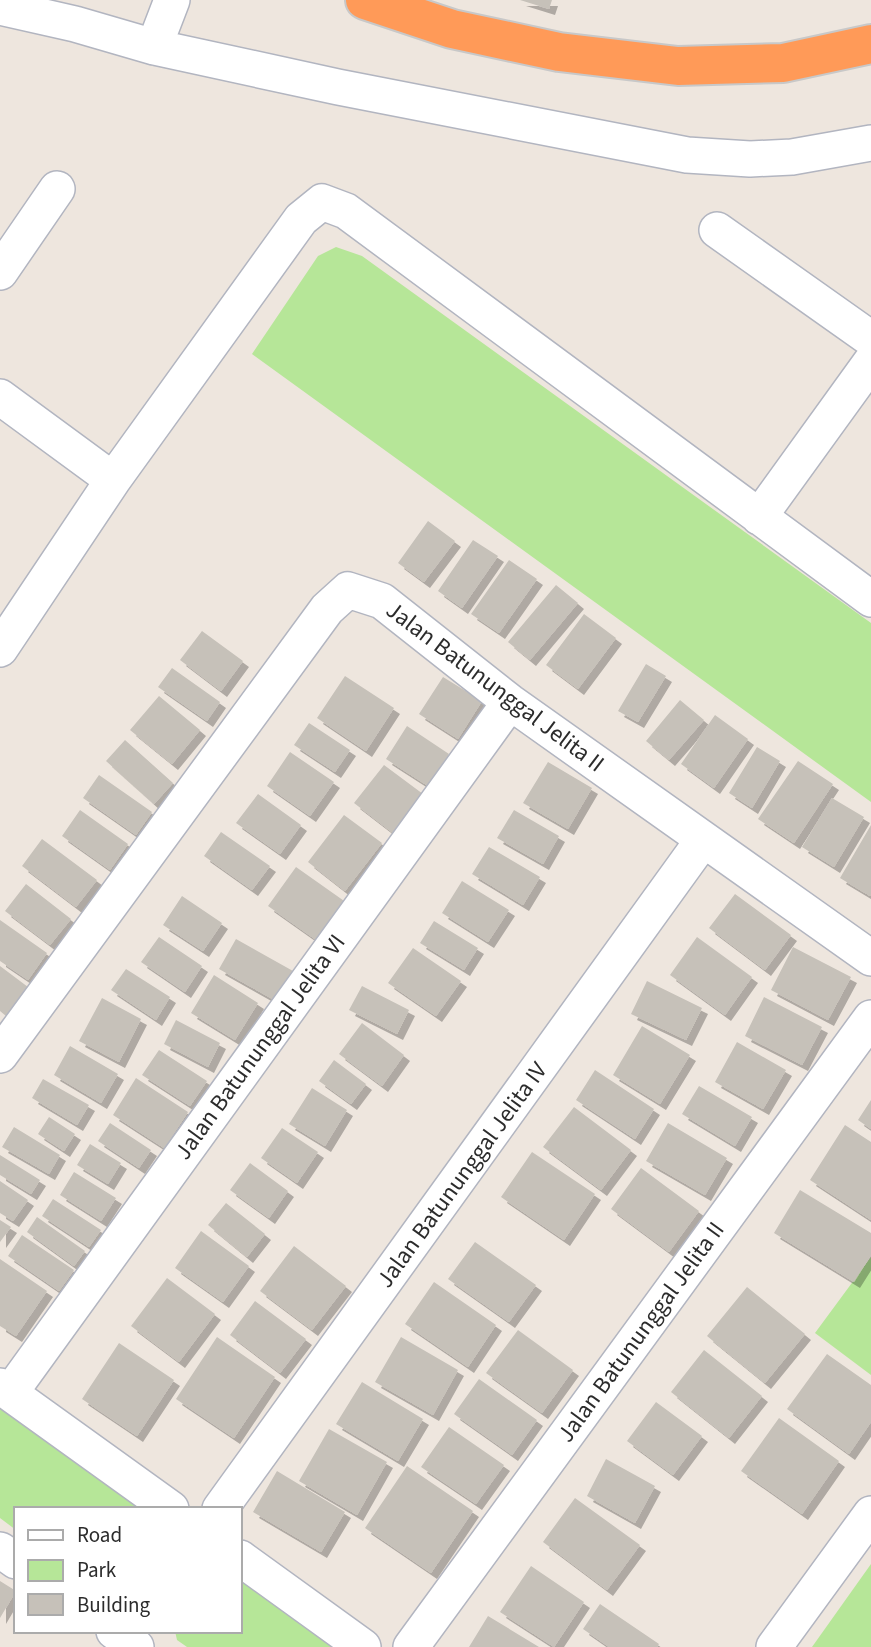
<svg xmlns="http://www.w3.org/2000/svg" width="871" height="1647" viewBox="0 0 871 1647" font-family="'Source Sans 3',sans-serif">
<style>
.green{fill:#b6e698}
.building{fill:#c6c1b9;filter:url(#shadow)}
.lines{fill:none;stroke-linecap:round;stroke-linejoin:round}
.minor-casing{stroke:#b2b5c0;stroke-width:38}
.highway-casing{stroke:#c8c8c8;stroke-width:42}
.minor{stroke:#fff;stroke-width:35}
.highway{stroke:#ff9a58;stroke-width:38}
.labels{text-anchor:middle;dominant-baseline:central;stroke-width:5;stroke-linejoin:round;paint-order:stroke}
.street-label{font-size:24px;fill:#2c2c2c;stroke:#fff}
</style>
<defs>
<filter id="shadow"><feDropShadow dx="6" dy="6" stdDeviation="0" flood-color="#0004"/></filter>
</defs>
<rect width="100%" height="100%" fill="#eee6de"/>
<path class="green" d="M336,247L362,256L871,623V802L252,354L318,256Z
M871,1257V1375L815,1333Z
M0,1406L140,1509H16V1530L0,1518Z
M871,1564V1647H812Z
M240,1577L335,1647H187L177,1640L175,1631H240Z"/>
<path class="building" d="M520,0H552L549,9Z
M428,521L455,541L424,582L398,563Z
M473,540L498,556L462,608L438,591Z
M509,560L537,579L499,633L471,614Z
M556,585L578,603L530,660L508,642Z
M584,614L616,638L578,689L546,665Z
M202,631L243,661L221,691L180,660Z
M646,664L666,676L638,722L618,711Z
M172,668L220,702L207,721L158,687Z
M345,676L394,708L366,751L317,718Z
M443,677L482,701L458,739L419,714Z
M159,696L200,730L172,764L130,730Z
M680,700L704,720L669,760L646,741Z
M715,715L748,739L714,788L681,764Z
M309,723L350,750L335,772L294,745Z
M407,726L449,754L428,786L386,759Z
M125,740L173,783L154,804L106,761Z
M757,747L780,761L752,808L729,793Z
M290,752L334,782L310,816L267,786Z
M798,761L833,784L794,843L758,819Z
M548,762L592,788L568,829L523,803Z
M384,765L423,794L393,833L354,803Z
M99,775L152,812L136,835L83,798Z
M258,794L301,825L280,854L236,823Z
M832,798L864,817L834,867L802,847Z
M80,810L128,844L110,870L62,836Z
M514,810L559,836L543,864L497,838Z
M344,815L382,843L345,891L308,862Z
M871,825V894L870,896L840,878Z
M221,832L270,866L252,890L204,856Z
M42,839L97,880L76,907L22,866Z
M489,847L540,877L523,905L472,874Z
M296,867L347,903L319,942L268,906Z
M462,881L509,910L488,942L442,913Z
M26,884L71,919L50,945L5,911Z
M735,894L791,935L765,970L709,928Z
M182,896L222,923L203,951L163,925Z
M0,920L47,953L28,980L0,961Z
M434,921L478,948L464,970L420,943Z
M159,937L202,966L185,992L141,962Z
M697,937L752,977L725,1015L670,975Z
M236,939L293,971L276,1001L219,969Z
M793,947L851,977L828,1020L771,990Z
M413,948L461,981L436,1016L388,983Z
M0,966L28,987L6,1016L0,1011Z
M126,969L170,997L156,1020L111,990Z
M214,975L258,1003L235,1040L191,1013Z
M647,981L702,1008L686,1040L631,1014Z
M362,986L409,1010L397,1034L349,1010Z
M764,997L822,1027L802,1065L745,1036Z
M102,998L141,1019L119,1062L79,1041Z
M176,1020L220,1043L208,1067L164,1044Z
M362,1023L404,1055L382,1086L339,1054Z
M642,1026L690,1055L660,1104L613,1075Z
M737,1042L786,1070L763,1109L715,1082Z
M70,1046L118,1074L101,1103L54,1075Z
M159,1050L207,1081L190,1106L142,1075Z
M334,1060L366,1084L351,1104L319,1081Z
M595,1070L654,1109L635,1139L576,1100Z
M136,1078L188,1112L164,1148L113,1115Z
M43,1079L89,1105L77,1125L32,1098Z
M699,1086L752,1117L735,1146L682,1114Z
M312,1088L347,1110L325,1146L289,1124Z
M871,1100V1129L858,1120Z
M574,1107L631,1150L601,1190L543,1147Z
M49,1117L75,1134L64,1151L38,1134Z
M110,1123L151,1150L139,1168L98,1141Z
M668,1123L727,1158L705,1195L646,1161Z
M845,1125L871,1142V1220L810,1180Z
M14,1127L60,1155L49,1174L2,1147Z
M282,1128L318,1152L297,1183L261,1158Z
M90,1144L121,1163L108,1184L77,1165Z
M532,1152L595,1194L564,1240L501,1197Z
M0,1155L40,1180L31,1194L0,1175Z
M250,1163L288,1191L269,1218L230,1190Z
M641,1168L699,1211L669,1252L611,1209Z
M74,1172L116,1198L101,1221L60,1195Z
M0,1181L28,1200L13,1221L0,1213Z
M800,1190L871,1233V1255L854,1282L774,1233Z
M53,1199L101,1230L89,1247L42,1216Z
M226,1203L265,1234L247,1257L208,1225Z
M37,1217L85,1251L74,1266L27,1232Z
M0,1220L11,1227L0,1242Z
M201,1231L249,1266L223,1302L175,1268Z
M22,1235L74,1270L59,1291L8,1256Z
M475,1242L536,1285L509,1322L448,1279Z
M294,1246L346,1286L312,1330L260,1291Z
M0,1259L47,1291L16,1336L0,1326Z
M167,1278L215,1314L179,1362L131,1326Z
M434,1282L496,1325L468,1367L405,1324Z
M747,1287L805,1334L765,1383L707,1336Z
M255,1301L306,1339L280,1373L230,1335Z
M518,1330L573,1370L542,1413L486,1373Z
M217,1337L275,1377L234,1438L176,1399Z
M401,1337L458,1370L433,1415L375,1382Z
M119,1343L174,1380L137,1436L82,1399Z
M704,1350L762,1396L729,1438L671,1392Z
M827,1354L871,1385V1422L849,1454L787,1409Z
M479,1379L537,1420L512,1455L454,1414Z
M362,1382L423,1419L398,1461L336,1424Z
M656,1402L702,1436L673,1475L627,1441Z
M779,1418L839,1461L802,1514L741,1471Z
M449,1427L504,1465L476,1504L421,1467Z
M329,1429L387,1462L357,1515L299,1481Z
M606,1459L655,1486L635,1523L587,1496Z
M407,1466L473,1511L431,1573L365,1528Z
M277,1471L345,1512L321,1552L253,1512Z
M575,1498L640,1545L607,1590L543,1542Z
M531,1566L584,1602L554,1647L500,1612Z
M0,1581L16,1591L0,1618Z
M600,1604L659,1644L657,1647H609L583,1629Z
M488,1616L539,1647H469Z"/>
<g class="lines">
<defs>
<path id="minor" d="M0,7L75,24L154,47L338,87L687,155L750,159L792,157L871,143
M154,47L172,0
M717,230L871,339
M0,272L57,189
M0,397L113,480
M759,517L871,362
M0,649L113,480L301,219L322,202L346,211L871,599
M0,1055L327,609L348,590L382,601L510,702L871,958
M0,1386L171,1509
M10,1393L510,702
M220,1509L703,840
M0,1550L16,1561
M240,1558L363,1647
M114,1631L136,1647
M411,1647L871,1018
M774,1647L871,1514"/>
<path id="highway" d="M365,0L452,29L559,52L678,66L783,63L871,44"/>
</defs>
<use href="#minor" class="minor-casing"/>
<use href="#highway" class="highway-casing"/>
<use href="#minor" class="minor"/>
<use href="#highway" class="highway"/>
</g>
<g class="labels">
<g class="street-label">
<text transform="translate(495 687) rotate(37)">Jalan Batununggal Jelita II</text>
<text transform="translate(260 1047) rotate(-54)">Jalan Batununggal Jelita VI</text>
<text transform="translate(462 1175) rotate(-54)">Jalan Batununggal Jelita IV</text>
<text transform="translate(641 1332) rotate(-54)">Jalan Batununggal Jelita II</text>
</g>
</g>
<rect x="14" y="1507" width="228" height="126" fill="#ffffff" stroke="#ababab" stroke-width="2"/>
<rect x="28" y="1530" width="35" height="10" fill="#ffffff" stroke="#ababab" stroke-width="2"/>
<text x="77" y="1542" font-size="21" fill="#2c2c2c">Road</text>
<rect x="28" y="1560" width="35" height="21" fill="#b6e698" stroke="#ababab" stroke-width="2"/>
<text x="77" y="1577" font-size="21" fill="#2c2c2c">Park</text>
<rect x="28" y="1594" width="35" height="21" fill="#c6c1b9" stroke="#ababab" stroke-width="2"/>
<text x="77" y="1612" font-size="21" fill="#2c2c2c">Building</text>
</svg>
